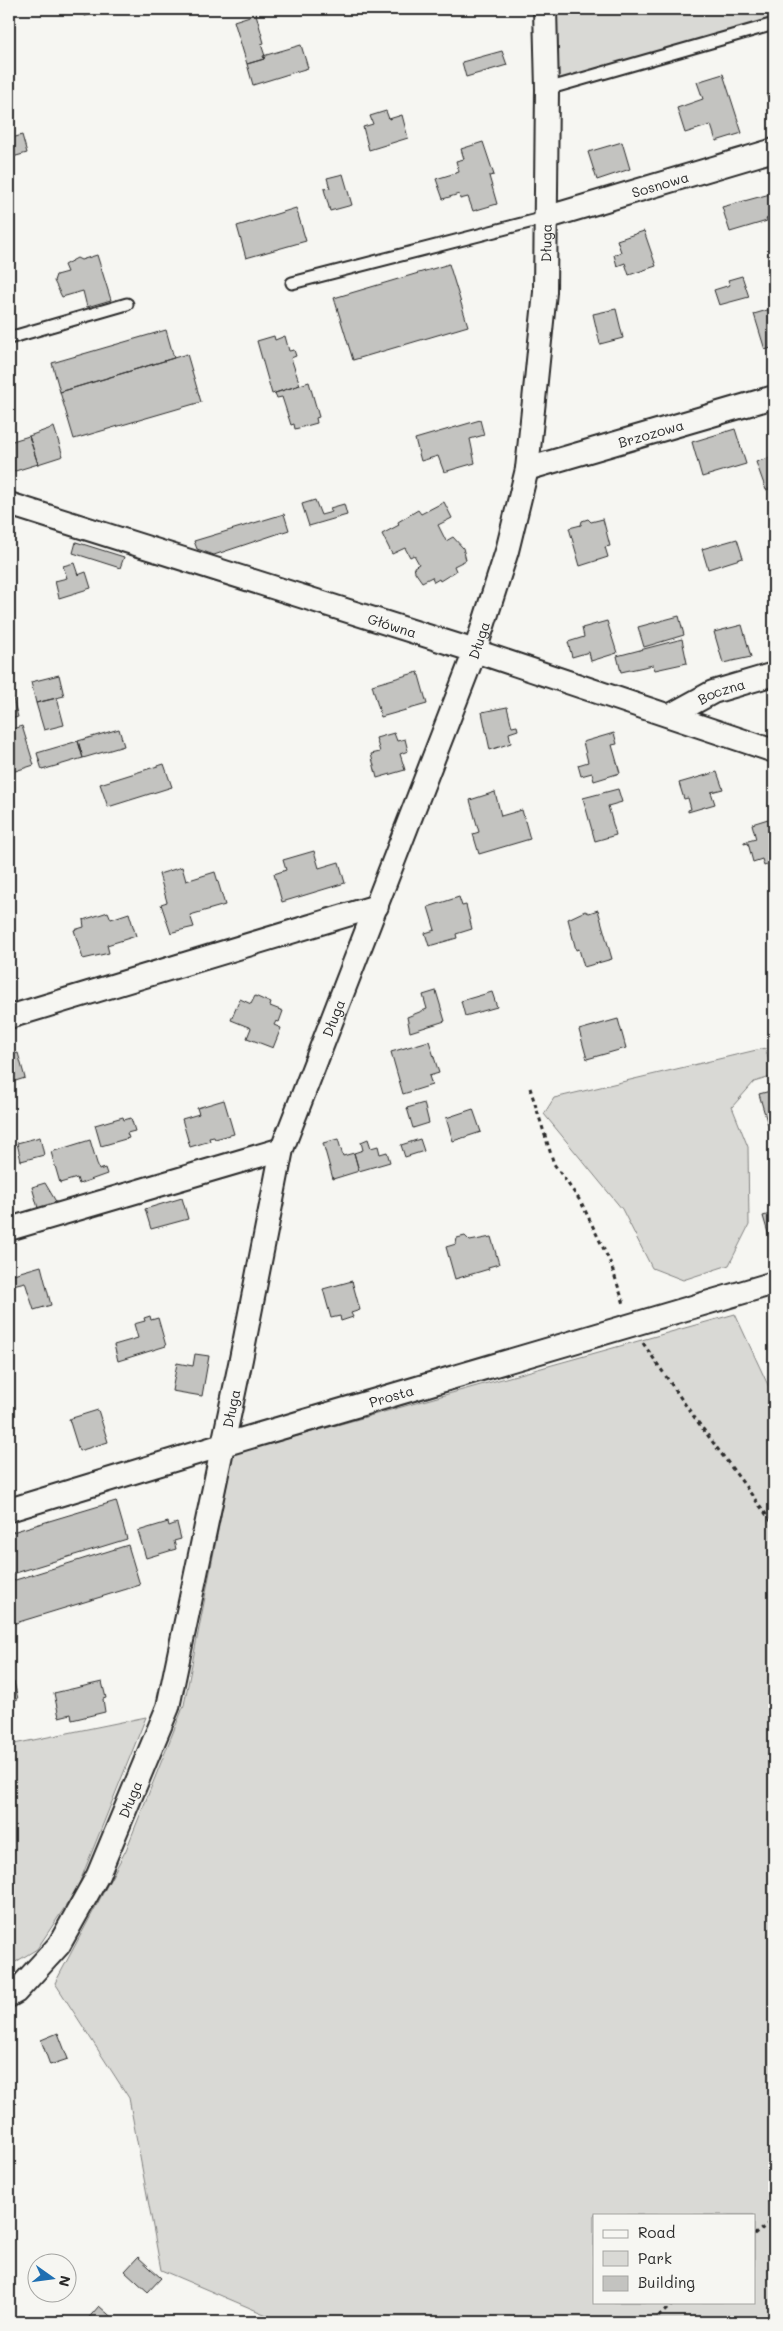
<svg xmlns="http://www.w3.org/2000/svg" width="783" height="2331" viewBox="0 0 783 2331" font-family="Mali,sans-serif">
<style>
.green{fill:#d9d9d5;stroke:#828280;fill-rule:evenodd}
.building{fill:#c3c3c0;stroke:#2b2b2b}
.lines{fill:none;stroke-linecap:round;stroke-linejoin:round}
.lane-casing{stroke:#2b2b2b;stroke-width:15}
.street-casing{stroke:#2b2b2b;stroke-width:26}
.path{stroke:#2b2b2b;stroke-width:3;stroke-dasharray:4 4;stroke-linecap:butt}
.lane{stroke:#f6f6f2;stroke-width:11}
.street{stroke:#f6f6f2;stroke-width:22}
.labels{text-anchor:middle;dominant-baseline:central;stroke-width:4;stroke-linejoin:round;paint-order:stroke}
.street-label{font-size:14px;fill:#2b2b2b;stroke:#f6f6f2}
</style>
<rect width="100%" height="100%" fill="#f6f6f2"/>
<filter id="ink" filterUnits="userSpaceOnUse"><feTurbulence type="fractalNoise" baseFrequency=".02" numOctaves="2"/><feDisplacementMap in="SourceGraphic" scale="10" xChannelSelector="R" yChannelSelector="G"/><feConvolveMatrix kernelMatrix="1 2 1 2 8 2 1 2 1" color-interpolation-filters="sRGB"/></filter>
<g filter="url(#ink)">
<path class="green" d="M555,9H774V18L557,81Z
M765,1048L774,1076L754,1082L732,1107L748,1147L749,1225L729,1265L683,1280L652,1268L622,1209L544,1114L554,1098Z
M735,1314L774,1398V2322H283L161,2270L129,2098L55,1983L126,1850L184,1705L233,1454ZM594,2215H754V2302H594Z
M146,1717L77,1889L37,1949L9,1966V1745Z"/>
<path class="building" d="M83,9H105V10L85,16Z
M256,14L264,43L261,44L265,56L264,59L247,64L234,21Z
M301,45L308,68L253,85L247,64L264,59L263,56Z
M502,51L507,65L466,77L462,62Z
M723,74L742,133L716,141L711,125L685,133L677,108L703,99L697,82Z
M774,92V118L767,95Z
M386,111L389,119L402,115L408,138L369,150L363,127L373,124L370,116Z
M22,135L27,153L9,158V139Z
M483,142L494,175L489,176L497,204L473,211L468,197L460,199L459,194L443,199L436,179L459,172L456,161L464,159L461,149Z
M622,142L630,169L597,180L588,152Z
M343,174L352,205L330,211L324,189L330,188L327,178Z
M770,194L774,216L766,219L767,221L730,232L722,207Z
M296,208L306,241L246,258L237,226Z
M644,231L656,266L629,275L625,263L617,266L614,255L621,252L617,240Z
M97,255L111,300L87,307L83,291L62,297L54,281L56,275L67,272L64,265L77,258L81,260Z
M449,264L468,326L353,360L334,298Z
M742,276L749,297L719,305L714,290L730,285L728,280Z
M774,308V347L765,350L754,314Z
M616,309L623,338L600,344L593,314Z
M166,330L174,358L60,392L52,363Z
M274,336L275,340L285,336L289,351L294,350L296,356L291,358L300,385L272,394L257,341Z
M187,354L201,402L74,439L60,392Z
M309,382L319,417L316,418L317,423L295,429L294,424L291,425L282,397L277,398L275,393Z
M480,420L484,435L470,439L475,463L444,472L438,456L421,461L415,439Z
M54,427L63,456L38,464L29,436Z
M735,429L746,464L702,477L692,442Z
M29,436L38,464L12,472L9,461V442Z
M774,456V487L766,490L756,462Z
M315,500L321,515L332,512L330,508L344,504L347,515L309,526L302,504Z
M444,502L452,518L438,525L446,541L453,537L463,548L466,560L454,566L456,571L440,581L439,579L434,582L432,577L422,582L415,572L414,567L419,564L414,555L410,557L405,548L392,554L382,534L399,525L398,522L418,510L421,514Z
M284,514L289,530L214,555L197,549L194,541Z
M588,519L591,522L603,519L610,546L605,547L608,557L580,566L569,528L581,525L582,521Z
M737,539L743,558L708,569L702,549Z
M76,542L124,557L120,568L73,553Z
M74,563L78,575L86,572L91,588L59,598L55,581L67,578L63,566Z
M679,616L684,635L644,647L638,627Z
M607,621L617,653L591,661L589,652L572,657L568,642L584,637L582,628Z
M742,625L751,657L723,663L714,632Z
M682,639L687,663L655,670L653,665L621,672L617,656Z
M418,672L427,704L381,717L372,685Z
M59,675L64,696L36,703L31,682Z
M9,684L18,717L9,719Z
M57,698L64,725L44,730L36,703Z
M507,707L512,727L517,726L518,730L509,733L511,743L490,750L482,712Z
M22,726L34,765L9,773V730Z
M119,729L124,746L83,758L78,741Z
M394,733L397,741L405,739L408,751L400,754L405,770L377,778L371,754L380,752L376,738Z
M614,733L617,744L612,745L620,773L594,781L592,773L581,776L578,765L588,762L583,742Z
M78,741L83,758L42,770L37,753Z
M164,764L172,787L108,807L100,784Z
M717,772L723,789L711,792L715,804L688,812V810L691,809L688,798L684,799L679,783Z
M618,789L622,802L608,806L616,835L595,841L583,798Z
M495,792L501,816L522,810L530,839L479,854L473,834L479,832L470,800Z
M768,819L774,833V871L772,863L764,866L762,859L753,862L748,843L744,844V842L756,839L752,824Z
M314,851L319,868L339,862L345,883L282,902L274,874L286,870L283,860Z
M182,867L186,881L215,872L225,905L190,915L194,927L173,932L171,934L161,904L167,902L159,874Z
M459,897L462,906L466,905L472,929L456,934L457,938L429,946L425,933L435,930L428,907Z
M598,910L612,959L584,967L579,949L576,950L568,919L585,911L589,913Z
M108,912L111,919L129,913L136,936L107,945L109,953L83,959L74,930L84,927L83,920Z
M436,991L445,1021L410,1032L407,1017L427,1009L423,995Z
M492,992L497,1007L465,1016L461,1001Z
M255,996L271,1003L270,1006L283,1011L279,1022L276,1021L274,1025L281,1028L273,1048L247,1038L251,1028L231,1020L240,999L251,1004Z
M618,1019L626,1048L587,1059L579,1030Z
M429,1041L439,1073L429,1076L432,1085L403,1094L391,1052Z
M18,1053L25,1078L9,1083V1056Z
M774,1090V1123L768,1125L759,1094Z
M224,1100L234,1134L215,1139L214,1137L209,1138L210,1141L190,1147L182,1119L199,1114L197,1108Z
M424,1103L429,1123L413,1128L407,1108Z
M473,1109L481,1132L453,1141L446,1118Z
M123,1117L124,1120L131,1118L135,1131L127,1133L129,1138L101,1146L95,1125Z
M40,1137L44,1155L21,1161L17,1143Z
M338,1139L343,1156L354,1153L359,1171L333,1179L323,1143Z
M368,1139L371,1148L378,1146L380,1154L387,1152L390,1162L359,1171L354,1153L363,1150L361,1142Z
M420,1139L424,1151L405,1157L401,1145Z
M90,1140L99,1170L105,1168L107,1174L79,1184L77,1178L60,1183L51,1152Z
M45,1183L61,1210L40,1215L32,1187Z
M182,1198L188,1219L151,1229L145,1209Z
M774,1213V1249L773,1250L763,1216Z
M465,1236L470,1241L491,1237L499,1264L488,1267L489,1269L455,1279L446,1247L456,1244L457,1238Z
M41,1266L51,1305L34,1310L25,1282L13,1285L10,1275Z
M352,1281L360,1310L351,1313L353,1317L341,1321L340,1316L331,1318L323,1289Z
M150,1316L151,1320L158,1318L166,1346L118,1361L114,1345L138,1338L134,1324L145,1321L144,1318Z
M195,1354L209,1356L202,1396L172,1391L177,1363L193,1366Z
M98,1410L108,1442L79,1451L69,1419Z
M116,1501L127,1539L9,1575V1533Z
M168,1522L169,1526L177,1523L181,1539L174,1541L176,1549L146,1558L138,1531Z
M128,1545L140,1585L9,1625V1582Z
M14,1682L18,1699L9,1701V1684Z
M102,1682L106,1698L103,1699L105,1712L72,1720L71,1714L59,1717L54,1693Z
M58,2033L68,2059L50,2065L41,2040Z
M138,2257L161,2278L148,2292L125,2271Z
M99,2306L117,2322H85Z"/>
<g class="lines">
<defs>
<path id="lane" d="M547,89L774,24
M292,283L545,218
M9,338L127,304"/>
<g id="street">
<path id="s1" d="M545,218L774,150"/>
<path id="s2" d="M527,469L774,397"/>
<path id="s3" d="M9,504L475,651L774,751"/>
<path id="s4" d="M671,715L713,692L774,674"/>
<path d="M9,1017L377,906"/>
<path d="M9,1229L282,1149"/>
<path id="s5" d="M9,1510L223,1445L774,1283"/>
<path id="s6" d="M9,1996L16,1992L59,1945L98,1875L168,1707L241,1359L282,1149L475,651L507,551L527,469L545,292L547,89L545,9"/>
</g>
</defs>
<use href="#lane" class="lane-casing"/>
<use href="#street" class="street-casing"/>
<path class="path" d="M530,1088L554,1164L581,1202L610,1262L624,1304
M643,1343L689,1410L774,1525
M754,2235L774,2219
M652,2322L675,2302"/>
<use href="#lane" class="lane"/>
<use href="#street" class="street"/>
</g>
</g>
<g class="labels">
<g class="street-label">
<text stroke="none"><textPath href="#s1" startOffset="120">Sosnowa</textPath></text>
<text stroke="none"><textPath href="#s6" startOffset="1854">Długa</textPath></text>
<text stroke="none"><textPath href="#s2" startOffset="129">Brzozowa</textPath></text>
<text stroke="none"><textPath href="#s3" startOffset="402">Główna</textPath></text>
<text stroke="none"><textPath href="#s6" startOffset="1449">Długa</textPath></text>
<text stroke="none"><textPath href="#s4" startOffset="56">Boczna</textPath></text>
<text stroke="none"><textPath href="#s6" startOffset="1044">Długa</textPath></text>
<text stroke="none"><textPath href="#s5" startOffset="399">Prosta</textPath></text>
<text stroke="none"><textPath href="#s6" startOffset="639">Długa</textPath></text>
<text stroke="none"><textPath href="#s6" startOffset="234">Długa</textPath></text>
</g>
</g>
<rect width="783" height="2331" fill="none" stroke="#f6f6f2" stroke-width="30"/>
<rect x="15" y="15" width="753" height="2301" fill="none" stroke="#2b2b2b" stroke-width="2" filter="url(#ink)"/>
<rect x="593" y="2214" width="162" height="90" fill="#f6f6f2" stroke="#a5a5a2"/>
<rect x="603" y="2230" width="25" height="8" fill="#f6f6f2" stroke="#a5a5a2"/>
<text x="638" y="2238" font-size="15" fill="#2b2b2b">Road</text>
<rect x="603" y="2251" width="25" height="15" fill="#d9d9d5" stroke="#a5a5a2"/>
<text x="638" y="2264" font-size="15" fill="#2b2b2b">Park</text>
<rect x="603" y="2276" width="25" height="15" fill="#c3c3c0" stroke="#a5a5a2"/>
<text x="638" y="2288" font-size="15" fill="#2b2b2b">Building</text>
<g transform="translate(52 2278) rotate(104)"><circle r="24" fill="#f6f6f2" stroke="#a5a5a2"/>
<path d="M0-4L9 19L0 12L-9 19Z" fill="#1f6fb2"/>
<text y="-8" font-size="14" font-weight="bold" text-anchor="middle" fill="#2b2b2b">N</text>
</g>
</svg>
